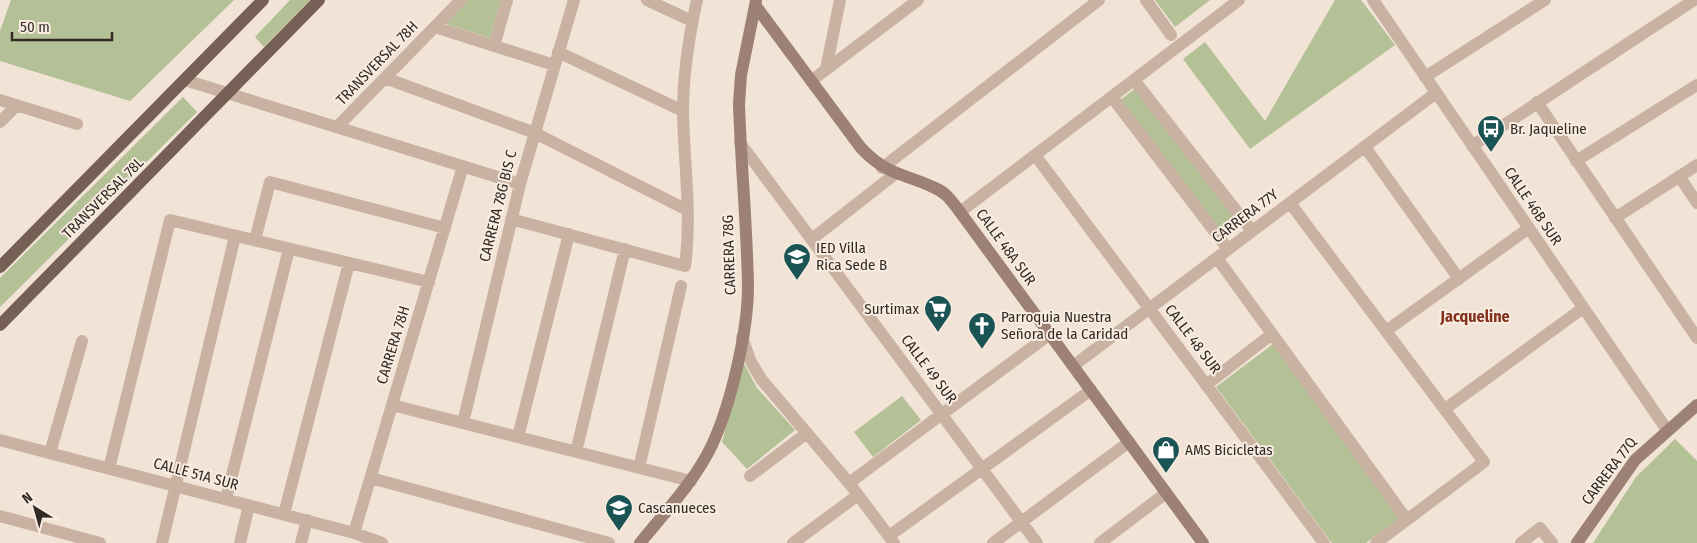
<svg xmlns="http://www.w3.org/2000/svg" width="1697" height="543" viewBox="0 0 1697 543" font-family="'Fira Sans Condensed',sans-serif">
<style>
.green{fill:#b4c096}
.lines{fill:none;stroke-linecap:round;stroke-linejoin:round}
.street{stroke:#c9b2a2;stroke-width:12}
.secondary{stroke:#9c8174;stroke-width:12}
.primary{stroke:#765f55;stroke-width:12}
.labels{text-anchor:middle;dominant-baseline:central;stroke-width:4;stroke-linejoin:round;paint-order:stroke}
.street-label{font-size:15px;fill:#332925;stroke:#f9ede2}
.poi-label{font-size:15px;fill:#332925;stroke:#f9ede2;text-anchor:start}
.neighbourhood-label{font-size:16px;font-weight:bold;fill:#83301d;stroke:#f9ede2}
</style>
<rect width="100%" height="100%" fill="#f1e3d6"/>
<path class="green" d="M11,0H234L130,101L0,61V31Z
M290,0H310L264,47L255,37Z
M468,0H501L490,38L446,24Z
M1155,0H1210L1175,27Z
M1335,0H1361L1395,45L1250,149L1183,59L1205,42L1265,121Z
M1136,88L1239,222L1223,235L1119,101Z
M183,97L197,112L0,307V278Z
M1273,344L1401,517L1366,543H1332L1216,387Z
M743,362L757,388L795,430L747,469L722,442Z
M902,396L921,420L873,457L854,432Z
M1675,439L1697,461V543H1593L1636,477Z"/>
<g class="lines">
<path class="street" d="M647,0L692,21
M1146,0L1171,35
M1373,0L1667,430
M435,27L554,65
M494,46L507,0
M558,52L683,111
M826,69L840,0
M1425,77L1545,0
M385,78L535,133L687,210
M185,80L520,184
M1134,80L1252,231
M811,81L918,0
M1112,97L1228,249
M0,100L77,124
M1537,102L1697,338
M0,122L17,105
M337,127L461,0
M740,143L1037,543
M1472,146L1694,0
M1365,147L1459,279
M1035,155L1324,543
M1576,161L1697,85
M882,168L1099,0
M1679,176L1697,203
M1290,203L1484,462L1376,543
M960,212L1239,0
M1615,218L1697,165
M511,219L685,266C692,215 684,164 683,113C683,76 689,36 697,0
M812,239L895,174
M255,240L270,182L445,228
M1217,258L1407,520
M1386,331L1529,228
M742,337L750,360L761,379L849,483L894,543
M1073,366L1436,93
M1206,385L1272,334
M392,405L691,481
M1445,409L1583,308
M463,423L520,184L574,0
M518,437L569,234
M0,440L354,533L382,543
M576,452L625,249
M50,453L82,341
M639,468L681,286
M109,469L170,220L429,282
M750,476L807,433
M371,478L609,543
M849,483L1050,334
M226,499L289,249
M284,514L349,263
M0,516L100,543
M354,533L463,166
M889,536L1091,390
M162,543L235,236
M240,543L249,505
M301,543L307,520
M793,543L858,495
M993,543L1129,442
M1100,543L1166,493
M1521,543L1540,528L1552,543"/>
<path class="secondary" d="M755,5L861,148C889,177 902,172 935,188C946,192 953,203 960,212L1203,543
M640,543C665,512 695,481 712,445C731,404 748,331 748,286C747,226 741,165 739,104L741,75L756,1
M1577,543L1635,460L1697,405"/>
<path class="primary" d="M0,267L263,0
M0,325L319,0"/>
</g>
<defs>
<symbol id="bus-pin" viewBox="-11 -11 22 30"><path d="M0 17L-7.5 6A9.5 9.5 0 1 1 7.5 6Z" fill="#1a5455" stroke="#f9ede2"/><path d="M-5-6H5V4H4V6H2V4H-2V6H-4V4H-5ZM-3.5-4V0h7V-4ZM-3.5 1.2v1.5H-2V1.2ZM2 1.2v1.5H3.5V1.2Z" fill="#fff"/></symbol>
<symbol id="school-pin" viewBox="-11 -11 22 30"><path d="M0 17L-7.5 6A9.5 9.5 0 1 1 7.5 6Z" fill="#1a5455" stroke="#f9ede2"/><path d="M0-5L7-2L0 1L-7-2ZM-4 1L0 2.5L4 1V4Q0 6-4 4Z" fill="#fff"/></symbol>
<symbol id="supermarket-pin" viewBox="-11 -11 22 30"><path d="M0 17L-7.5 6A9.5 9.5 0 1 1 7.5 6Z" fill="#1a5455" stroke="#f9ede2"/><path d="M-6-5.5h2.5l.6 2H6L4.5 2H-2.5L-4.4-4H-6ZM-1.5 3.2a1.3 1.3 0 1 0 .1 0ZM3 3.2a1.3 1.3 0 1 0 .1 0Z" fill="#fff"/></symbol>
<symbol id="church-pin" viewBox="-11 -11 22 30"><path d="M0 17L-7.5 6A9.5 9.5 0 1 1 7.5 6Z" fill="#1a5455" stroke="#f9ede2"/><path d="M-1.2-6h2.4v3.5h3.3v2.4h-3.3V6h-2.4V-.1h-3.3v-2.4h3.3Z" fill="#fff"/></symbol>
<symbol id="shop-pin" viewBox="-11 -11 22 30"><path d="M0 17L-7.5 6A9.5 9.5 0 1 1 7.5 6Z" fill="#1a5455" stroke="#f9ede2"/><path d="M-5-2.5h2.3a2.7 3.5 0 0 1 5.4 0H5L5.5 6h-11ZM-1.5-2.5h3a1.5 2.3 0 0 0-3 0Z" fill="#fff"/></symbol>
</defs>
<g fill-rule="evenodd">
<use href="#bus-pin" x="1475" y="113" width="32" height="43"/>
<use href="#school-pin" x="781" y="241" width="32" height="43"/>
<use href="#supermarket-pin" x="922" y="293" width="32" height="43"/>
<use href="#church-pin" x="966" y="310" width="32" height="43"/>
<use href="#shop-pin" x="1150" y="434" width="32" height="43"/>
<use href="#school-pin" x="603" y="492" width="32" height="43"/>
</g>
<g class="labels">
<g class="street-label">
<text transform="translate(377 63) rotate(-46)">TRANSVERSAL 78H</text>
<text transform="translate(103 198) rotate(-45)">TRANSVERSAL 78L</text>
<text transform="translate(498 206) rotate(-76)">CARRERA 78G BIS C</text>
<text transform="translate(1533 206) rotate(56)">CALLE 46B SUR</text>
<text transform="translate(1245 216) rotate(-37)">CARRERA 77Y</text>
<text transform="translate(1006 247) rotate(54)">CALLE 48A SUR</text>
<text transform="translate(729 255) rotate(-92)">CARRERA 78G</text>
<text transform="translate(1193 339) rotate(53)">CALLE 48 SUR</text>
<text transform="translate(393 345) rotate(-73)">CARRERA 78H</text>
<text transform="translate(929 369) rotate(53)">CALLE 49 SUR</text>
<text transform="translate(1609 471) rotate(-53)">CARRERA 77Q</text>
<text transform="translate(196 474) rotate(15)">CALLE 51A SUR</text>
</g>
<g class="poi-label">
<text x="1510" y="129">Br. Jaqueline</text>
<text x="816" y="248">IED Villa<tspan x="816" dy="17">Rica Sede B</tspan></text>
<text x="919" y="309" text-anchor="end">Surtimax</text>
<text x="1001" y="317">Parroquia Nuestra<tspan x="1001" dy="17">Señora de la Caridad</tspan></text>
<text x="1185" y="450">AMS Bicicletas</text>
<text x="638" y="508">Cascanueces</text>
</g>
<g class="neighbourhood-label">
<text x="1475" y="316">Jacqueline</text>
</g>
</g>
<g transform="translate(35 508) rotate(323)" stroke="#f9ede2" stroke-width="4" paint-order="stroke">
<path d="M0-4L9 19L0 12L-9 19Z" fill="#332925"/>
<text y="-8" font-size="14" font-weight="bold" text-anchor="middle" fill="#332925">N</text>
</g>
<path d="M12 32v8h100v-8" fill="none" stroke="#332925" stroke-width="2.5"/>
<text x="20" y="32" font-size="15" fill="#332925" stroke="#f9ede2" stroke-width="4" paint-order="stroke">50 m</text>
</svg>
